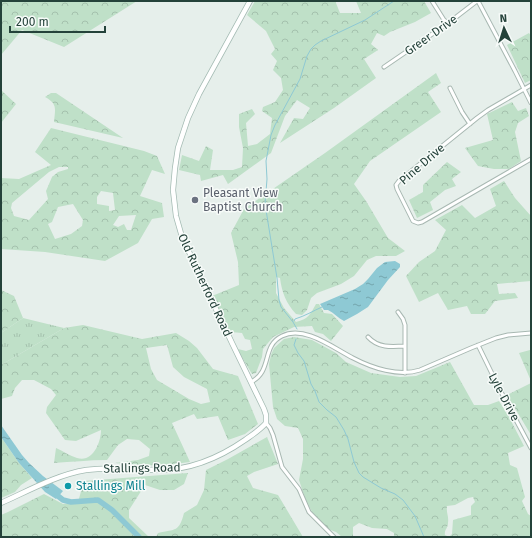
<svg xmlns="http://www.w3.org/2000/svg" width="532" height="538" viewBox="0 0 532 538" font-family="'Fira Sans',sans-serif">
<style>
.grass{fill:url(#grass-tufts)}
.forest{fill:url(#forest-crowns);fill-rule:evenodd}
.water{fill:url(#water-ripples)}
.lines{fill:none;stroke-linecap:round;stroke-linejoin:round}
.stream{stroke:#8ec9d4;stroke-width:1}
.river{stroke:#8ec9d4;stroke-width:5.5}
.street-casing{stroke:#a8b8b2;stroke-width:5}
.secondary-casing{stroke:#a4bbb3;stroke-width:6}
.street{stroke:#fff;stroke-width:3}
.secondary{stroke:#fff;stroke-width:4.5}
.worship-dot{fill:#6b7280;stroke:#f7fbf9;stroke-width:1.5}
.culture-dot{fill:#0f9aa8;stroke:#f7fbf9;stroke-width:1.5}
.labels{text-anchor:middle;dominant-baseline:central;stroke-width:3;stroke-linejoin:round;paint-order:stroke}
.street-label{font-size:12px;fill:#24423a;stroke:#f7fbf9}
.worship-label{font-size:12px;fill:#5b616d;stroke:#f7fbf9;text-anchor:start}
.culture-label{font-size:12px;fill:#0d838f;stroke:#f7fbf9;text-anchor:start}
</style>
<defs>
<pattern id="grass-tufts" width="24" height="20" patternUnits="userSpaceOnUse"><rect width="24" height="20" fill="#bfe0c8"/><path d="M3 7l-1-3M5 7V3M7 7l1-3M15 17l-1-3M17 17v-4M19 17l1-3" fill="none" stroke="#a4c1ad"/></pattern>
<pattern id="forest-crowns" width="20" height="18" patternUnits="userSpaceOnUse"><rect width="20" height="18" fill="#bfe0c8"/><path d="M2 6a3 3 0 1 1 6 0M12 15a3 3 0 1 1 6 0" fill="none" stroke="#a4c1ad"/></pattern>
<pattern id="water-ripples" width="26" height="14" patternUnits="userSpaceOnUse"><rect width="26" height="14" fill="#8ec9d4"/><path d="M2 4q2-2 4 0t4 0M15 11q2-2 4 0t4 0" fill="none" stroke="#74a5ad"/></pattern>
</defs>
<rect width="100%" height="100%" fill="#e6efeb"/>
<path class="grass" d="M23,318L64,328L1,365V333Z"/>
<path class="forest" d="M1,1H137L64,47L22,30L1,55Z
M255,1H336V3L340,13H361L356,1H424L431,13L415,22L390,32L384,36L377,33L371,44L378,50L364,59L376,78L334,108L280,143L294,118L303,119L310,108L297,100L285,116L271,153L228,184L223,175L201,181L200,175L179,170L182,155L199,161L206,146L213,150L210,170H233L242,167L243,148L239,127V114L252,109L255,114L246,123L248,146L257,144L270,134L272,118L262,111L263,107L275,102L283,90L281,78L273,70L277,61L271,54L275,49L266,31L247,15Z
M529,33L531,36V80L525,83L507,45Z
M436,73L441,83L428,92L441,112L370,161L354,184L366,201L388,238L405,251L396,256H376L367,260L354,276L341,284L317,293L311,298L307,310L302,315L296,314C286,303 282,293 280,278L276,277V293L284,308L296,322C308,319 310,315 316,304H319L324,313L332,314L343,326L331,341L323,334L315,332L312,326L294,327L273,337L263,349L262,357L256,373L252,374L240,354L238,349L246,351L252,349L250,340L245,339L242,333L231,332L226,326L212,296L239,285L238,262L231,233L244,209L325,153Z
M1,90L16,104L1,123Z
M51,93H56L123,138L54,122C55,109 58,104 45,97Z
M512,102L518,111L526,108L529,116L518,123L515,132L521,161L509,169H494L478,166L465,148L493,140L487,114Z
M51,128L144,151L157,156L165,174L152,170L140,196L162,203L164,217L152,219L138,243L105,261L45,252L1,249V178L19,179L51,165L35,152ZM59,167H68V169L58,172L52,177L46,191L48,199L29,220L14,216L11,208L12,203L49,172ZM101,191L113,193L115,210L109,211V206L97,204V197ZM73,204L83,220L82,226L71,234L55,239L48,224L52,222L58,207ZM136,215L131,230H127L124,224L118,227L113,225L119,216Z
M447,162L461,172L452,179L456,186L445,190L430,202L433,210L417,218L409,200L423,192V185Z
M504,181L515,198L531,216V281L497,284L499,294L515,293L518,298L495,301L485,314H471L467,306L448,310L438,293L419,302L406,276L419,262L435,251L446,230L435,220L462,205L475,218L496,206L490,189Z
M1,290L14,296L23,318L1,333Z
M83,325L142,339L176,333L189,341L197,348L213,369L238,376L258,424L245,434L228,440L218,416L197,419L194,414L172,423L190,462L159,466L115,463L138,460L149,456L150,449L139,440L127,439L118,445L107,460C89,460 71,462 54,463L56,448C63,451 70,456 77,458C93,463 101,442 101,430L76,441L65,440L46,413L47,407L56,395L51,389L34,380H22L15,388L12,396L1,399V365L64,328ZM167,345L173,367L184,377L207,389L210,402L201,404L189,399L157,380L151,369L146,348Z
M294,337L312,340L336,353L346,362L371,373L400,377L416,376L450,362L474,405H488L499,401L509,417L524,446L508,453L510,465L517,468L525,497L522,501L528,514L531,516V537H394V533L387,529L372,528L359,523L353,527V537H342L336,532L328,529L312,512L305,498L299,480L303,459V439L298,428L285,426L277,419L273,407L269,364L271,355L274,348L284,339ZM473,497L475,502L471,506V515L453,520L452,534L449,537L445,535C444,530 448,528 448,523C449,516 446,513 447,506L455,505L468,498Z
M530,350L531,353V381L519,353Z
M531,383V435L507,395Z
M1,437L19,463L32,478L21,485L15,492L1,498Z
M267,437L278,464L254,472L247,476L253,488L278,495L303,537H156L158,533C176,529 179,532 184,513L197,505L204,490L206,470L228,459Z
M188,473L184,484L174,490H160L145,485L129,510V518L149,537H1V515L8,512L44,494L63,504L78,502L84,481Z"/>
<path class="water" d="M395,261L400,264V267L388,280L368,307L357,314L344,321C338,318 334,313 328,310H324L320,304L355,289L363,284L368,279L377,268L385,262Z
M1,425L22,455L29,463L43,476L63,491L56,499L45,492L19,463L1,437Z"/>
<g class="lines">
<path class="stream" d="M294,321L295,319C305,316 313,311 322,307
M297,329L293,322L281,307L279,300L277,278L266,210L265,204L267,179L266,161L271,135L275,125L300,79L307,56L311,49L315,45L321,41L365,20L394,1
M296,339L294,345L298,353L304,361L311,384L315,391L319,402L327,410L336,417L344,430L348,439L354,462L359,473L363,477L381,488L395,494L403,500L415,516L424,537"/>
<path class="river" d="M53,492L63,500L71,502L98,500L112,510L139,537"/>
<defs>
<path id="street" d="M432,1L444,20L447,22
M478,1L515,71L531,103
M384,67L444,26L447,22L451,21L477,1
M531,85L488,110L477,118L399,181L396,185L397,189L413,221L418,223L422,222L531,159
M450,88L462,112L470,124
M398,312L403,319L405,325V373
M368,337C378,348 391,347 405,346
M478,345L500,390L531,448
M251,382C273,371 261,346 282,336C305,325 333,348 353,358C372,368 399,377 420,370L471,348L496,338L508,335L531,333
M266,423L270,428L273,435L282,467L299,489L309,512L334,537"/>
<path id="secondary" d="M1,503C28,491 56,475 86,470C111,466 135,470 159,470C191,470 219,458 245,440C252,435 260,430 266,423V415L264,409L232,343L182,237L176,216L173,190L175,168L178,148L188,118L199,94L250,1"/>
</defs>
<use href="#street" class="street-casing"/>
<use href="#secondary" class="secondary-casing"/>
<use href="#street" class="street"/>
<use href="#secondary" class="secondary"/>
</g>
<circle class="worship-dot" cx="195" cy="200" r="4"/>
<circle class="culture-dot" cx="68" cy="486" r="4"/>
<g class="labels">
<g class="street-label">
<text transform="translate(431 35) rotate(-35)">Greer Drive</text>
<text transform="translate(422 164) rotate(-41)">Pine Drive</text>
<text transform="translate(205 285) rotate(65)">Old Rutherford Road</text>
<text transform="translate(504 397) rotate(62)">Lyle Drive</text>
<text transform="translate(142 468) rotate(-1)">Stallings Road</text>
</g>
<g class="worship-label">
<text x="203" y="193">Pleasant View<tspan x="203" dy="14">Baptist Church</tspan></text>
</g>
<g class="culture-label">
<text x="76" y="486">Stallings Mill</text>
</g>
</g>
<rect width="532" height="538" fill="none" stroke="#24423a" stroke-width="4"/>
<g transform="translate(504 28) rotate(356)" stroke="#f7fbf9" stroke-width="3" paint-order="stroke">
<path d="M0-3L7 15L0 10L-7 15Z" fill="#24423a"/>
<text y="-6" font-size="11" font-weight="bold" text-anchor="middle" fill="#24423a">N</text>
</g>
<path d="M10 26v6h95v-6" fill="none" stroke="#24423a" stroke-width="2"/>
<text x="16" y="26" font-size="12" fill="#24423a" stroke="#f7fbf9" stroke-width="3" paint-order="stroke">200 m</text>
</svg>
